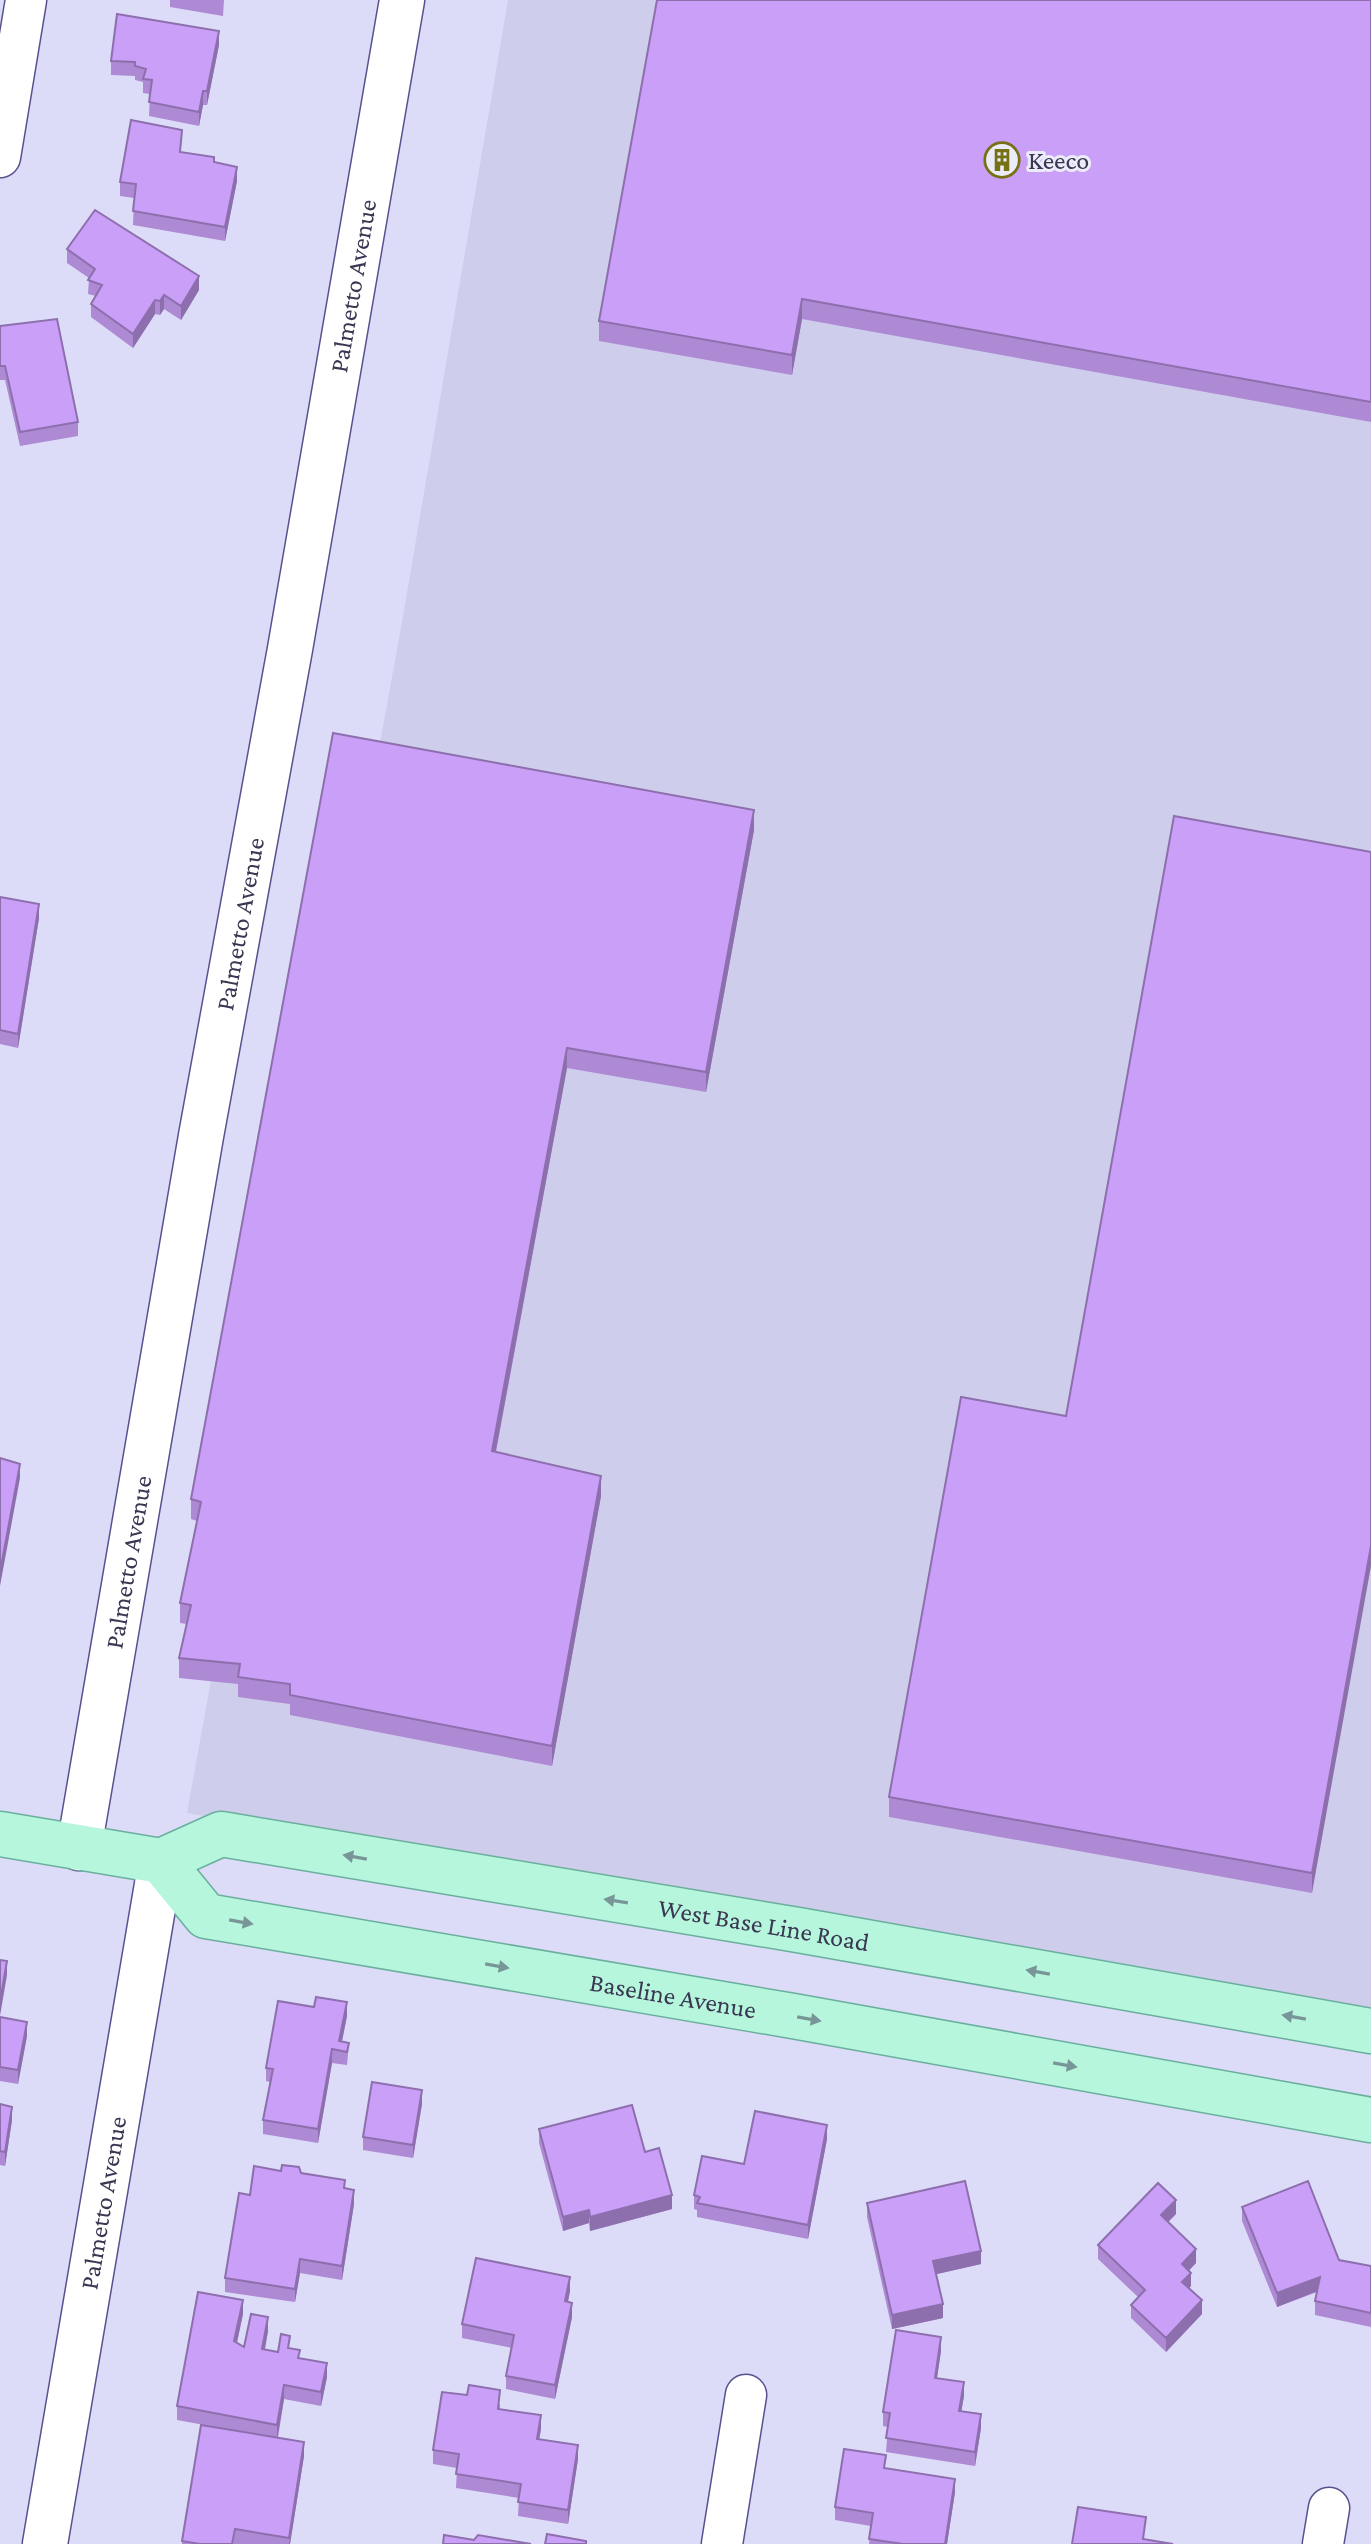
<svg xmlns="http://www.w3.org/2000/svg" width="1371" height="2544" viewBox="0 0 1371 2544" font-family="'Crimson Pro',serif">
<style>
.built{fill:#ceceec}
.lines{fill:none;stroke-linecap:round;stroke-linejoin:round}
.minor-casing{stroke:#57528e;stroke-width:43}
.tertiary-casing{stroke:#57528e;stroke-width:47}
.primary-casing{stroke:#6aaf9d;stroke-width:47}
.minor{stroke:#fff;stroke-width:40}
.tertiary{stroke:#fff;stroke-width:44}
.primary{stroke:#b6f6dd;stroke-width:44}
.wall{fill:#ae89d4}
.shaded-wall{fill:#8d6fad}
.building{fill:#ca9ff7;stroke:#8d6fad;stroke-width:2}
.oneway{fill:#789698}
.labels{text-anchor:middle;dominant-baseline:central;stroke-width:6;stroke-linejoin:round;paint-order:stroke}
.poi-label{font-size:26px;fill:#393752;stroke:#ebebf9;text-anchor:start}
.street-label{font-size:26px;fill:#393752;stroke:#ebebf9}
</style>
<rect width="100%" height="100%" fill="#dddcf8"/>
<path class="built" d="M508,0H1371V2017L187,1813L403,616Z"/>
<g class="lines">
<defs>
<path id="minor" d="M0,157L26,0
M722,2544L746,2395
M1323,2544L1329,2508"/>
<g id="tertiary">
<path id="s1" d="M79,1848L201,1136L290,649L402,0"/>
<path id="s2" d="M45,2544L161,1861"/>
</g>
<g id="primary">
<path id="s3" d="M0,1834L161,1861L206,1916L793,2016L1371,2120"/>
<path id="s4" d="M161,1861L221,1834L798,1930L1371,2031"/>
</g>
</defs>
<use href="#minor" class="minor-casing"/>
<use href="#tertiary" class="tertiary-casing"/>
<use href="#primary" class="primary-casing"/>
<use href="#minor" class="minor"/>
<use href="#tertiary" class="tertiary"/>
<use href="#primary" class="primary"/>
</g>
<path class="wall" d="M170,0H224L223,16L170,7Z
M1371,0V422L802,319L792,375L599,341V321Z
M219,45L207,105H203L199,126L149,116L150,94L143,93V82L135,80V76L111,75V61Z
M181,152L237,181L225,241L133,225L134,198L120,196V182Z
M67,249L199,290L181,320L164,309L160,315L155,314L133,348L91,317V304L96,296L88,294L89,278L67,263Z
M0,326L78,422V436L20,446L5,380H0Z
M333,733L754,830L706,1092L567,1068L496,1452L601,1496L552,1766L290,1715V1704L238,1697V1684L179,1678V1658L187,1624L180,1623V1603L197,1521L191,1519V1499Z
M1371,852L1312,1893L889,1817V1797L1066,1416Z
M0,897L39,918L18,1048L0,1044Z
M347,2016L342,2042L349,2043L347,2065L332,2063L318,2143L263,2134V2120L270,2082L266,2081V2068Z
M0,2017L27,2036L18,2084L0,2081Z
M0,2104L12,2120L5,2166L0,2165Z
M422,2104L413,2158L363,2150V2137Z
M539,2129L645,2152L672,2209L590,2231L589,2223L563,2231L539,2143Z
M827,2139L808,2239L697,2217V2210L694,2209V2195L744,2164Z
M301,2173L345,2188L354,2204L342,2280L300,2273L295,2302L225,2292V2278L250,2195Z
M867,2203L981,2264L936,2274L943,2318L892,2329L867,2217Z
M1242,2207L1339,2260L1371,2266V2327L1315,2315V2301L1317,2292L1277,2307L1242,2221Z
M1176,2214L1168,2222L1196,2263L1189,2270L1191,2286L1189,2288L1202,2314L1166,2352L1131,2318V2305L1138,2297L1098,2259V2245Z
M570,2291L568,2302L572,2317L555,2399L506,2389V2376L512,2348L462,2338V2324Z
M243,2314L237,2343L244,2347L268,2331L265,2350L278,2352L290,2348L300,2359L327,2377L321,2406L284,2399L278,2438L304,2456L290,2544H182V2541L221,2428L177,2420V2406Z
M941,2351L937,2378L964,2396L961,2412L981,2428L975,2466L886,2452L888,2427L883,2426V2412Z
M500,2404V2409L541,2429L539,2439L578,2459L568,2524L518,2516L519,2498L456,2488L457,2468L433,2464V2450Z
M886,2469L955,2492L947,2544H869L871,2526L835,2520V2507Z"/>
<path class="shaded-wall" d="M219,31V45L207,105V91Z
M203,91V105L199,126V112Z
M237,167V181L225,241V227Z
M199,276V290L181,320V306Z
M164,295V309L160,315V301Z
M802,299V319L792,375V355Z
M155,300V314L133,348V334Z
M754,810V830L706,1092V1072Z
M39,904V918L18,1048V1034Z
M567,1048V1068L492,1471V1451Z
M20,1464V1478L0,1586V1572Z
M601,1476V1496L552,1766V1746Z
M1371,1546V1566L1312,1893V1873Z
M7,1961V1975L0,2016V2002Z
M347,2002V2016L340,2050L339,2041Z
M27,2022V2036L18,2084V2070Z
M332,2049V2063L318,2143V2129Z
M422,2090V2104L413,2158V2145Z
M12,2107V2120L5,2166V2152Z
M827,2125V2139L808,2239V2225Z
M354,2190V2204L342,2280V2266Z
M672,2195V2209L590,2231V2217Z
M1176,2200V2214L1161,2229V2215Z
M589,2210V2223L563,2231V2217Z
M1196,2249V2263L1182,2278V2264Z
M981,2251V2264L933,2275V2261Z
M300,2259V2273L295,2302V2289Z
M1191,2273V2286L1182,2296V2282Z
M570,2277V2291L565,2315V2301Z
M1320,2277V2290L1277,2307V2293Z
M243,2300V2314L234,2355V2341Z
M1202,2300V2314L1166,2352V2338Z
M572,2303V2317L555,2399V2385Z
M943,2304V2318L892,2329V2315Z
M268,2317V2331L262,2363V2349Z
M941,2337V2351L935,2391V2378Z
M327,2363V2377L321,2406V2392Z
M964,2382V2396L959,2425V2411Z
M284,2385V2399L277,2439V2425Z
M981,2414V2428L975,2466V2452Z
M541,2415V2429L537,2453V2439Z
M304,2442V2456L290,2544H289Z
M578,2445V2459L568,2524V2510Z
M955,2479V2492L947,2544H945Z"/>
<path class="building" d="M657,0H1371V402L802,299L792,355L599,321Z
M117,14L219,31L207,91H203L199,112L149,102L152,80L143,79L146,69L135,66V62L111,61Z
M131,120L182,130L180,152L214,157V162L237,167L225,227L133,211L136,184L120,182Z
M95,210L199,276L181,306L164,295L160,301L155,300L133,334L91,304L102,285L88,280L95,269L67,249Z
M57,319L78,422L20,432L5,366H0V326Z
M333,733L754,810L706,1072L567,1048L492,1451L601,1476L552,1746L290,1695V1684L238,1677L240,1664L179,1658L191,1605L180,1603L201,1502L191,1499Z
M1174,816L1371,852V1546L1312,1873L889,1797L961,1397L1066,1416Z
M0,897L39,904L18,1034L0,1030Z
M0,1458L20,1464L0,1572Z
M0,1960L7,1961L0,2002Z
M316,1997L347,2002L339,2041L349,2043L347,2052L332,2049L318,2129L263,2120L273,2069L266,2068L278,2001L314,2007Z
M0,2017L27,2022L18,2070L0,2067Z
M372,2082L422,2090L413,2145L363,2137Z
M0,2104L12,2107L5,2152L0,2151Z
M632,2105L645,2152L659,2148L672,2195L590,2217L589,2210L563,2217L539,2129Z
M755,2111L827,2125L808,2225L697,2203L700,2197L694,2195L702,2156L744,2164Z
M282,2165L299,2167L301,2173L345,2180L344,2188L354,2190L342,2266L300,2259L295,2289L225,2278L239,2193L250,2195L254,2166L281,2171Z
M965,2181L981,2251L933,2261L943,2304L892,2315L867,2203Z
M1308,2181L1339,2260L1371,2266V2313L1315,2301L1320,2277L1277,2293L1242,2207Z
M1158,2183L1176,2200L1161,2215L1196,2249L1182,2264L1191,2273L1182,2282L1202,2300L1166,2338L1131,2305L1145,2290L1098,2245Z
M476,2258L570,2277L565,2301L572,2303L555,2385L506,2376L514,2335L462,2324Z
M198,2292L243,2300L234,2341L244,2347L251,2314L268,2317L262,2349L278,2352L281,2334L290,2336L288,2348L300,2350L298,2358L327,2363L321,2392L284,2385L277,2425L177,2406Z
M896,2330L941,2337L935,2378L964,2382L959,2411L981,2414L975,2452L886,2438L890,2413L883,2412Z
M469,2385L500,2390L498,2409L541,2415L537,2439L578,2445L568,2510L518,2502L521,2484L456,2474L459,2454L433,2450L442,2392L467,2395Z
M201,2425L304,2442L289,2538L235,2529L232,2544H200L182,2541Z
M844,2449L886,2455L884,2468L955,2479L945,2544H903L869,2539L873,2513L835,2507Z
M1078,2507L1146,2517L1143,2539L1173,2544H1072Z
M547,2534L586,2541V2544H545Z
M444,2535L474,2540L478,2535L531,2544H443Z"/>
<defs><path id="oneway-solid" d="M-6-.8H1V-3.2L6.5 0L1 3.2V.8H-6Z" transform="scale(2)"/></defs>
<g class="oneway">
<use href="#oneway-solid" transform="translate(355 1857) rotate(-170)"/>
<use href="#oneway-solid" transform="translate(616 1901) rotate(-171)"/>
<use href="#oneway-solid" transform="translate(241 1922) rotate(10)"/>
<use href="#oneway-solid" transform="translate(497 1966) rotate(10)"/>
<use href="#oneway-solid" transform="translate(1038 1972) rotate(-170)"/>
<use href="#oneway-solid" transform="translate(1294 2017) rotate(-170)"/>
<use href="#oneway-solid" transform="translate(809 2019) rotate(10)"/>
<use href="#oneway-solid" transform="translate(1065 2065) rotate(10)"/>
</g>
<defs>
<symbol id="building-ring" viewBox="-11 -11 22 22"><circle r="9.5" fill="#ebebf9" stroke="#767112" stroke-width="1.5"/><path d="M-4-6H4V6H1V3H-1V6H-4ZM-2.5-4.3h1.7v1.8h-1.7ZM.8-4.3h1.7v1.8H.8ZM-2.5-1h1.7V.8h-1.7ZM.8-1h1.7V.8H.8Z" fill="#767112"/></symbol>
</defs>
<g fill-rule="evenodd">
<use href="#building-ring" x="982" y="140" width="40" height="40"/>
</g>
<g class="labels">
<g class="poi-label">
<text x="1028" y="160">Keeco</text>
</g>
<g class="street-label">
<text stroke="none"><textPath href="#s1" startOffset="1586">Palmetto Avenue</textPath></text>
<text stroke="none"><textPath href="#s1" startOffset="938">Palmetto Avenue</textPath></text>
<text stroke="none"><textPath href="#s1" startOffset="290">Palmetto Avenue</textPath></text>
<text stroke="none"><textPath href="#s4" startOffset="616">West Base Line Road</textPath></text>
<text stroke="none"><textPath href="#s3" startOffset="708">Baseline Avenue</textPath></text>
<text stroke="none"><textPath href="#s2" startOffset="346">Palmetto Avenue</textPath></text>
</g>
</g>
</svg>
